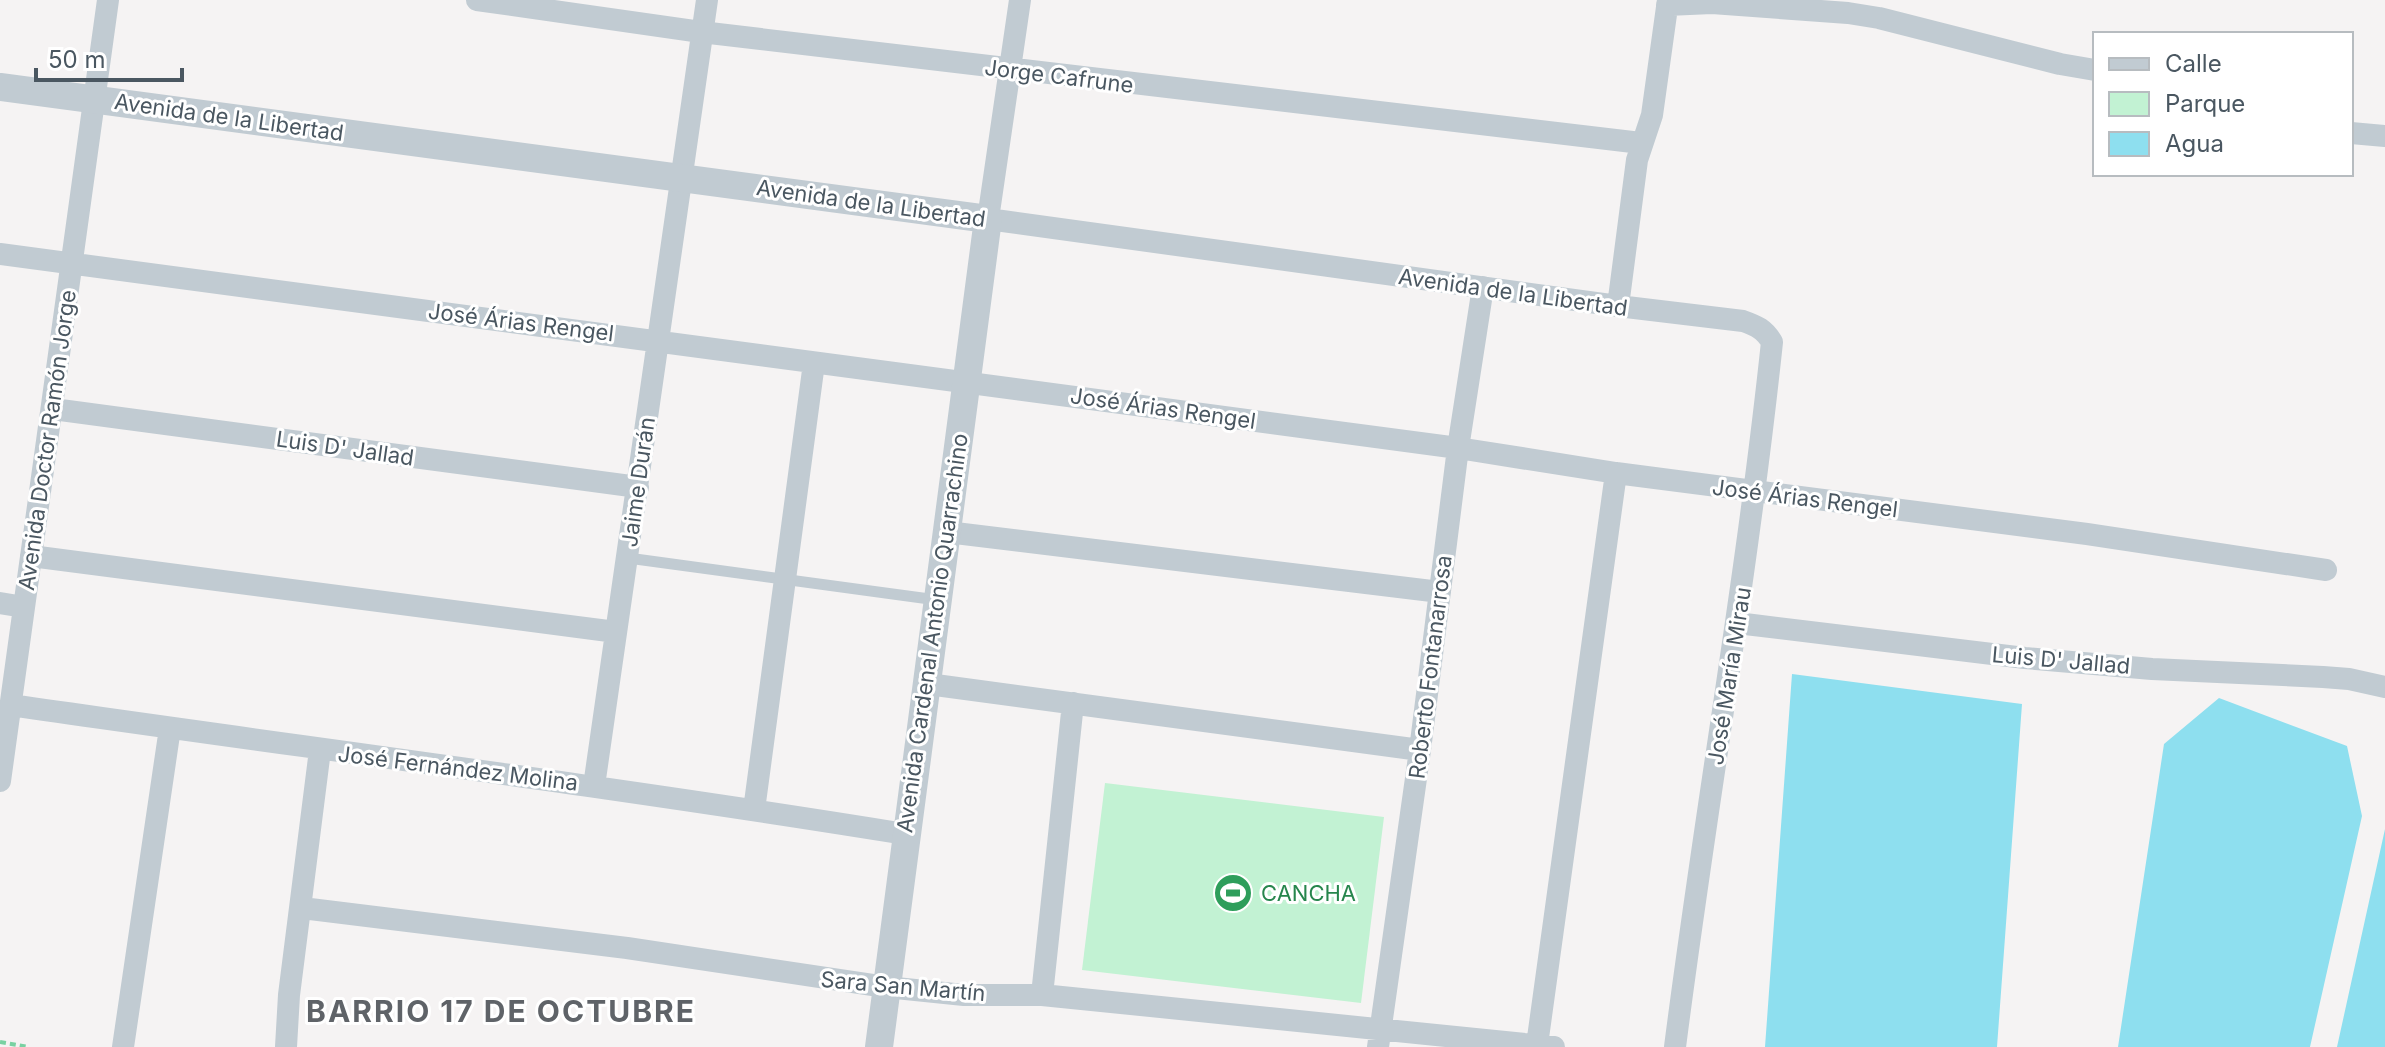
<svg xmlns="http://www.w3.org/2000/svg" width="2385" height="1047" viewBox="0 0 2385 1047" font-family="Inter,sans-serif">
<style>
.green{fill:#c2f2d3}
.water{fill:#8edfef}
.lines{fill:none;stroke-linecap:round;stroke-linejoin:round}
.path{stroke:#79d1a2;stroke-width:4;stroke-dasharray:6 4;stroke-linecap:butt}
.service{stroke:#c1cbd2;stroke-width:11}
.minor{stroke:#c1cbd2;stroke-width:22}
.tertiary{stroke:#c1cbd2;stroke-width:28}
.labels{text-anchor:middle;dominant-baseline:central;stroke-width:6;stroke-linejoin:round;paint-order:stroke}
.street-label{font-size:22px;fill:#4a5761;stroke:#fff}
.leisure-label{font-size:22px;fill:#27864d;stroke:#fff;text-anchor:start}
.district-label{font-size:30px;font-weight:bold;letter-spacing:2px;fill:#5f6368;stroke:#fff}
</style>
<rect width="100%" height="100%" fill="#f5f3f3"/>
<path class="green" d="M1105,783L1384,817L1361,1003L1082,970Z"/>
<path class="water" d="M1792,674L2022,704L1997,1047H1765Z
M2219,698L2347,746L2362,816L2310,1047H2118L2164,744Z
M2385,829V1047H2337Z"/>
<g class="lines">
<path class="path" d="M0,1042L29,1047"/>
<path class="service" d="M628,558L937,600"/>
<path class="minor" d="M477,0L701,32L1641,143
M1020,0L988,219L1618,306L1743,321C1757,326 1764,329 1772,342C1747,578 1705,812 1675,1047
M1667,5L1712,3L1848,13L1879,18L2060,64L2095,70
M2351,133L2385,136
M0,254L1458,448L1616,473L2087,534L2326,570
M1618,306L1637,160L1652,115L1668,0
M53,409L638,487
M947,532L1440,592
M31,556L616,632
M0,603L24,607
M1737,623L2025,658L2152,669L2323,677L2349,679L2385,687
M928,684L1420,750
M10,705C309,748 608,786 905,834
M0,781L108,0
M594,786L707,0
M754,810L814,363
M302,908L627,948L886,987L964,995H1042L1554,1047
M1042,995L1073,703
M1537,1045L1616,473
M123,1047L170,728
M286,1047L289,995L320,750
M1378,1047L1420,750L1458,448L1483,287"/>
<path class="tertiary" d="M0,87L988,219L879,1047"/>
</g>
<defs>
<symbol id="stadium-disc" viewBox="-11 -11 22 22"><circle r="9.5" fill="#2e9e5b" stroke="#fff"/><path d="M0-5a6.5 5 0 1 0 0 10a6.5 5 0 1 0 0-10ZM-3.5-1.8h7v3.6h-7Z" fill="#fff"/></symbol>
</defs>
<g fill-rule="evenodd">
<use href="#stadium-disc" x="1211" y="871" width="44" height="44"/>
</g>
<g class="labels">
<g class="street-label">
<text transform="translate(1059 76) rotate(7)">Jorge Cafrune</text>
<text transform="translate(229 117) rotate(8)">Avenida de la Libertad</text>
<text transform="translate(871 203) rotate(8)">Avenida de la Libertad</text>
<text transform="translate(1513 292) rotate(8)">Avenida de la Libertad</text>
<text transform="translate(521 322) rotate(7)">José Árias Rengel</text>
<text transform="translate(1163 408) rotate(8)">José Árias Rengel</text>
<text transform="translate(47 440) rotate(-82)">Avenida Doctor Ramón Jorge</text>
<text transform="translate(345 448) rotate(8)">Luis D' Jallad</text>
<text transform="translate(638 482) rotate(-82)">Jaime Durán</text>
<text transform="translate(1805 498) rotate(7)">José Árias Rengel</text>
<text transform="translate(932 633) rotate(-82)">Avenida Cardenal Antonio Quarrachino</text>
<text transform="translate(2061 660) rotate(5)">Luis D' Jallad</text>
<text transform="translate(1430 667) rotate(-83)">Roberto Fontanarrosa</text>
<text transform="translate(1729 676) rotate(-81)">José María Mirau</text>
<text transform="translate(458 768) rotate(7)">José Fernández Molina</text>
<text transform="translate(903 986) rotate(5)">Sara San Martín</text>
</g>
<g class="leisure-label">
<text x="1261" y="893">CANCHA</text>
</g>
<g class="district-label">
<text x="501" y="1011">BARRIO 17 DE OCTUBRE</text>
</g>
</g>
<rect x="2093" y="32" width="260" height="144" fill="#ffffff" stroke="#b7bcc0" stroke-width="2"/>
<rect x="2109" y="58" width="40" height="12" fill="#c1cbd2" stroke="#b7bcc0" stroke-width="2"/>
<text x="2165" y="72" font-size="24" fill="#4a5761">Calle</text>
<rect x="2109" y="92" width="40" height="24" fill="#c2f2d3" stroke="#b7bcc0" stroke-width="2"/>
<text x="2165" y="112" font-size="24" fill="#4a5761">Parque</text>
<rect x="2109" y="132" width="40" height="24" fill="#8edfef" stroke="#b7bcc0" stroke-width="2"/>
<text x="2165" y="152" font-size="24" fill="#4a5761">Agua</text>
<path d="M36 68v12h146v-12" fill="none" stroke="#4a5761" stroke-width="4"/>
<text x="48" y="68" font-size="24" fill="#4a5761" stroke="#ffffff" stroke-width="6" paint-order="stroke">50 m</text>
</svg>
